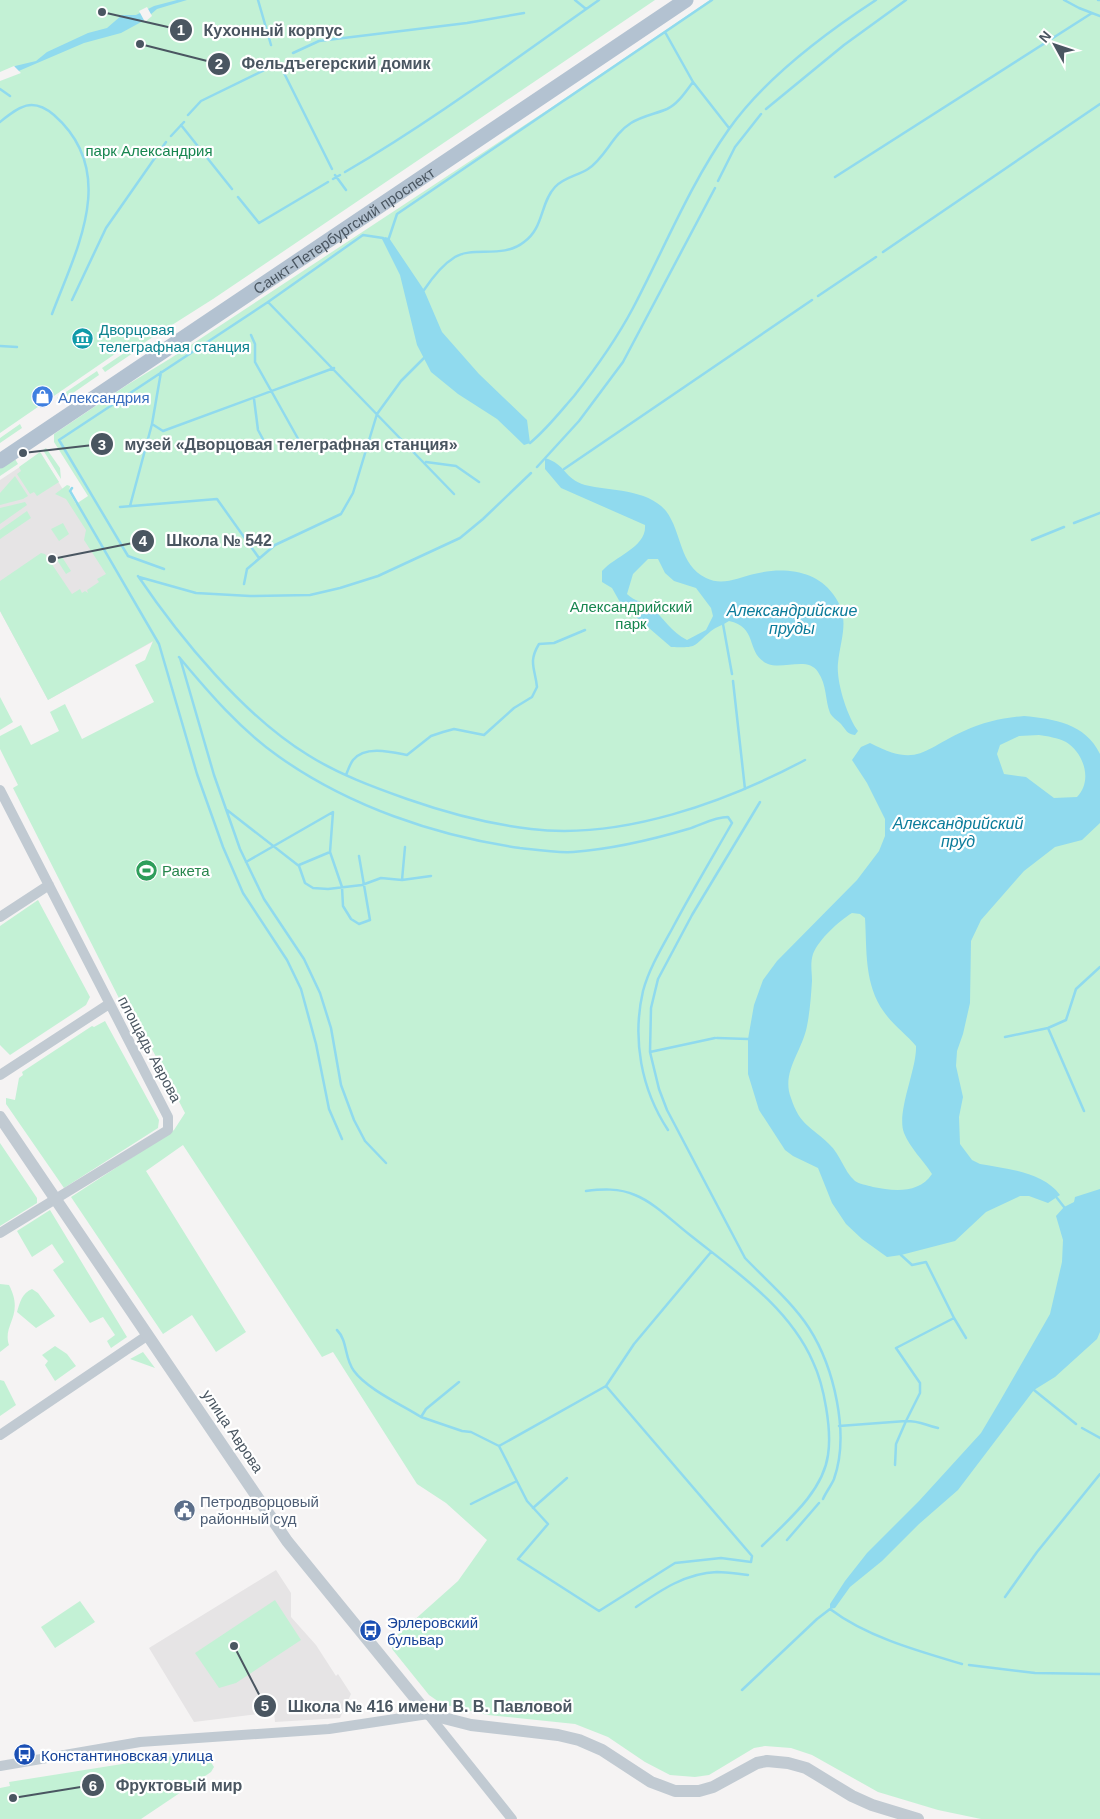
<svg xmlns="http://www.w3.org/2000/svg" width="1100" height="1819" viewBox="0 0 1100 1819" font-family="Helvetica,sans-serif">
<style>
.education{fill:#e6e4e5}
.green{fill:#c3f1d5}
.water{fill:#90daee;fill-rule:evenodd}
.pier{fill:#f5f3f3}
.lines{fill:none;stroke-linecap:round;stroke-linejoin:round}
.stream{stroke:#90daee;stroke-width:2.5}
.minor{stroke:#c1cad2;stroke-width:10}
.tertiary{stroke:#c1cad2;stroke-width:12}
.primary{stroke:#b3c2d1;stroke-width:15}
.labels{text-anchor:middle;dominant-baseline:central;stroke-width:4.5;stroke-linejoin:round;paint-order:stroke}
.park-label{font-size:15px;fill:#17864f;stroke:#fff}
.street-label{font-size:15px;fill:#4a5661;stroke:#fff}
.culture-label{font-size:15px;fill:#0d838f;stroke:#fff;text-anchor:start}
.shop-label{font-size:15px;fill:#366cbe;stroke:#fff;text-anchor:start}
.leisure-label{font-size:15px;fill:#27864d;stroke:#fff;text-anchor:start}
.service-label{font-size:15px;fill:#4e5e75;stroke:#fff;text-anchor:start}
.transit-label{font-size:15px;fill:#164399;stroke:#fff;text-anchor:start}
.water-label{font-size:16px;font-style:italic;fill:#0c7c9b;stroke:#fff}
.leader{fill:none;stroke:#4a5661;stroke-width:2}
.callout-dot{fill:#4a5661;stroke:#fff;stroke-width:2}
.mark-label{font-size:15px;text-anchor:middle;font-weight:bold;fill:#fff}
.callout-label{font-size:16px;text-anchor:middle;font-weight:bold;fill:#4a5661;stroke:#fff;stroke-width:4.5;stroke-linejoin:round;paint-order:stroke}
</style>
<rect width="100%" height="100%" fill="#f5f3f3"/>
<path class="education" d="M41,453L154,641L48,700L0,611V480Z
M276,1570L291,1593V1617L316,1645L336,1676L338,1674L351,1694L340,1718L275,1722L274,1712L194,1722L149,1648Z"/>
<path class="green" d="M0,0H655L213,299L142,344L135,347L131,343L0,433Z
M710,0H1100V1819H981L938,1810L878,1792L812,1755L791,1748L765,1746L754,1748L709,1775L695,1777L670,1775L645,1762L608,1737L575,1724L488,1715L442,1704L429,1695L392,1649L393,1639L458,1581L487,1540L446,1503L417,1484L333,1352L322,1357L183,1145L146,1171L246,1332L216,1352L192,1315L163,1334L71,1197L174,1130L185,1113L138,1022L132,1024L13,788L18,785L0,749V736L21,725L31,745L59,731L50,712L65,704L82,739L154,702L135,665L145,660L153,641L48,700L0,611V581L41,553L45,554L72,594L80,589L82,593L85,591L88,593L87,590L99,582L97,579L106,574L84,540L86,530L66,499L55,494L67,485L70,486L69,492L76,504L88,496L54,442V434L127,385L171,358L549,109Z
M130,349L133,353L105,372L102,368Z
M97,371L99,375L60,402L57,398Z
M20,424L22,428L0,443V438Z
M46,448L60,468L61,479L43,450Z
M40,452L59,482L37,496L34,492L30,494L17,474L21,471L19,467Z
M15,459L18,464L0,476V467Z
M15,476L28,496L23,499L0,505V493Z
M25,502L27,505L0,524V508Z
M27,511L31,518L0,539V530Z
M63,523L69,534L59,541L51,529Z
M62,557L71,571L66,574L57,560Z
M0,697L13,722L0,730Z
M38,900L90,997L86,1005L10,1055L0,1045V926Z
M105,1021L159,1120L158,1128L64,1188L6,1104V1098L15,1100L19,1078L23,1075L22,1072L92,1026L94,1027Z
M0,1143L37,1198V1203L0,1226Z
M50,1210L127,1337L111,1348L107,1341L115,1335L103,1317L90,1323L53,1270L64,1262L52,1244L32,1257L17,1231Z
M0,1284L9,1285C25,1316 2,1324 9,1345L0,1352Z
M32,1289L38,1293L55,1316L36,1328L17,1312C20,1302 22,1293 32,1289Z
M55,1346L67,1354L76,1366L55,1381L45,1365L48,1361L42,1355Z
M143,1352L155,1368L130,1359Z
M0,1380L4,1381L16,1405L0,1416Z
M275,1600L301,1640L236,1683L219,1688L195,1653Z
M80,1601L95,1622L55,1648L41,1627Z
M204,1751L214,1767L211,1772L141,1819H0V1788L10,1786L9,1782Z"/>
<path class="water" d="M177,0H187L157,9L143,21L121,33L84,43L0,79V75L15,66L36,61L47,52L88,33L107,28L122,15H136L154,6Z
M385,237L389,238L424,290L442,332L479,374L527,420L530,443L524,445L497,419L458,394L431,372L417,345L400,275L382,239Z
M545,458C566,464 564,479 585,485C610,491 648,489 666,511C682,532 679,565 706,578C722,586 738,578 754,574C781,567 815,569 833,594C851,618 841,636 838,663C836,681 847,716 858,731L855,735C847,734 846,730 841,724C838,721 832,717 830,713C825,700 827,685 818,672C808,656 783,670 768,664C745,654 759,627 729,621C723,625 716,627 711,631C692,647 698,648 671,647L621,604L612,588L602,582V571C615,556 647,547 645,525L561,488L545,469ZM648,559H658L665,573L674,581L696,588L711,608L713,616L706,630L687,640C671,632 664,618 651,607C642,601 635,602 627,594L633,574Z
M1024,716C1054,719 1085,723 1100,754V823L1082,840L1055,847L1024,871L981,920L971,941L970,1003L963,1034L957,1051L956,1066L963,1097L959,1117L960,1144L972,1160L980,1164C1008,1169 1043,1172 1060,1195L1048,1203L1029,1196H1020L986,1212L955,1241L901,1255L887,1257L862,1239L846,1224L832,1203L818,1168L793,1156L785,1150L759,1110L748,1074V1039L754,1005L763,980L777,961L857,880L879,851L885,836V819L867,783L852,760L861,747L870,743C918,768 922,750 964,731C984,722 1002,718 1024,716ZM1039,735C1047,736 1058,738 1066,742C1084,753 1093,781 1077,797L1054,798L1026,777L1004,774L997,754L1000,745L1019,736ZM852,913L860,914L865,918C867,950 864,984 884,1012C893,1025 906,1034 916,1046C917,1069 896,1112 904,1133C910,1148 923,1160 932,1174C919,1194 893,1191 873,1187C867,1185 859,1184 855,1181C843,1170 841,1155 829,1144C811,1126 800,1126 791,1098C781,1072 802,1052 807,1026C810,1011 811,996 812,981C812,971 810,964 813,954C819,939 839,921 852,913Z
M1100,1189V1332L1097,1339L1055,1377L1034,1390L958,1490L919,1524L882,1561L850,1587L835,1608L830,1609V1604L845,1581L867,1553L919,1501L981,1433L1000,1401L1050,1314L1062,1262L1063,1240L1056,1216L1064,1207L1074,1202L1075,1197Z"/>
<path class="pier" d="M147,7L152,16L145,22L139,11Z
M14,66L21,73L0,81V72Z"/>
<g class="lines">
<path class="stream" d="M258,0L271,45
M575,0L586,9
M1064,0L1079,8L1100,16
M1098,0H1100
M293,53L319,41L467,23L524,13
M277,59L332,169
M693,82L729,128
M0,89L10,96
M766,109L844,45L906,0
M188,115L201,101L279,63
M0,122C19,107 32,96 54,115C119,172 77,248 52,314
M181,125L232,189
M171,136L184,122
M345,172C434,120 515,59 599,0
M335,175L346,190
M835,177L1092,13
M333,179L340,175
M718,181L735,147L761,114
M238,197L259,223L328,182
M389,238L397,214L712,0
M883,252L1100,104
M424,290C432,278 442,265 455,257C473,246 503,259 524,242C544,228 540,203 555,187C564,177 577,176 588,169C606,157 612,135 631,123C642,116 655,114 667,109C678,104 686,91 693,82L665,32
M818,296L876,257
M72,300L106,228L166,142
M268,302L454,494
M251,335L255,344V362L301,444
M0,346L17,347
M161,372L152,424L163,431L334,368
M254,399L258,430L265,443
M530,443C547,429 560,412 574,396C596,368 616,340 633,308C664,249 690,184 729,129C765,78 824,34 876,0
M426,462L456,466L479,482
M537,467L579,421L623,362L715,188
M564,469L812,300
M72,488L70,491L159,644L197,774L223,847L243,893L287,960L301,989L316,1044L329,1109L342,1139
M130,506L152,424
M120,507L217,499L259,558
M1074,523L1100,513
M1032,540L1064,527
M164,569L128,556L59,440L268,302L363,235L383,238
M138,576C180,638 244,716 308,755C338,774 373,787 407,799C447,813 488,824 531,829C622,840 726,802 805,760
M139,577L196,593L250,596L310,595L340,588L378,576L460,538L483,519L531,473
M244,584L247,569L275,545L341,514L353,493L377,414L401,381L425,357
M723,624L732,674
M179,657C209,693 240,729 278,756C348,806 436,836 520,848C537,850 556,853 573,852C612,849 651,840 688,829C701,825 714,817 728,817L732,823C712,858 691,893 672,929C661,949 649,969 643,991C632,1039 641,1089 668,1130
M180,658L214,775L240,849L264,899L304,959L320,993L331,1028L341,1085L354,1120L365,1141L386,1163
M733,681L745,789
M346,775C348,770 350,764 353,760C365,745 392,752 407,755L431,736L443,732L454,729L484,735L514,708L532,697L537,687C535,668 528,662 539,644L554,643L585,630
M227,810L299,866L305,883L313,888L328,889L362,885L381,878L402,880L431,876
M246,862L333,812L330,852L342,887L343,906L351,919L359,924L370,920L359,856
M299,865L330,852
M402,880L405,847
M1048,1028L1084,1111
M1005,1037L1048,1028L1066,1020L1076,989L1100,967
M715,1038L650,1052L651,1008L658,979L692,915L760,802
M717,1038L748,1039
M650,1052L659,1089L667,1110L745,1258C766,1280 792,1302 809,1328C834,1367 850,1434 834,1479C831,1486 826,1492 823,1499
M586,1191C602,1189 619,1188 635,1195C655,1203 673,1222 690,1235C735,1271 789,1307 813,1362C824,1385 832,1430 828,1455C823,1492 786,1522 762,1546
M1057,1198L1064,1207
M954,1318L966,1338
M337,1330C348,1341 344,1358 354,1371C367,1389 402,1405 421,1417
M459,1382L426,1409L421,1417L462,1431L471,1432L499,1446L527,1501L548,1524L518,1559L599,1611L675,1563L721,1558L751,1562L752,1556L606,1386
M1034,1390L1076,1424
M839,1426L906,1421L920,1393V1383L896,1348L954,1318L926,1262L912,1265L901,1255
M1082,1428L1100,1438
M499,1446L606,1386L634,1344L711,1252
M895,1465L896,1444L906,1421C921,1421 924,1425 938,1428
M471,1504L515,1482
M533,1508L567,1478
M787,1540L819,1503
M1005,1597L1037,1552L1100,1474
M636,1607C661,1590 686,1573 717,1572C727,1572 738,1574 748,1575
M969,1665L1035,1673L1100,1674
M742,1690L817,1619L830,1609C867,1637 918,1651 962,1664"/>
<path class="minor" d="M0,790L168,1117V1130L0,1233
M0,917L49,885
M0,1075L109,1004
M0,1435L148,1335
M0,1766L140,1742L329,1729L428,1714L512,1819"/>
<path class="tertiary" d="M0,1117L287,1541L428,1714L471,1725L558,1735L579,1740L602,1750L651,1782L675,1791H699L713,1787L757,1763L767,1761L788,1763L806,1768L852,1796L872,1805L918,1819"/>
<path class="primary" id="s1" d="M0,461L686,0"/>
</g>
<defs>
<symbol id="museum-disc" viewBox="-11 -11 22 22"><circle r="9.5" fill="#0f9aa8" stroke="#fff"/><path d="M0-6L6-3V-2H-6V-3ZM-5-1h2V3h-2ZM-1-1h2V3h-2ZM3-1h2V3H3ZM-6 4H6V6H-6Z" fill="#fff"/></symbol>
<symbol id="shop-disc" viewBox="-11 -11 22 22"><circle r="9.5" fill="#3f7fe0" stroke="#fff"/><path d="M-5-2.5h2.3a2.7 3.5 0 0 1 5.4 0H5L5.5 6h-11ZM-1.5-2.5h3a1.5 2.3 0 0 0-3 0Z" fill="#fff"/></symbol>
<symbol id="stadium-disc" viewBox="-11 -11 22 22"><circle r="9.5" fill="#2e9e5b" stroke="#fff"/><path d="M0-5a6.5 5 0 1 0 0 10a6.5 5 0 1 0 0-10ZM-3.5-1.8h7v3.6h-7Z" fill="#fff"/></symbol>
<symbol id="civic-disc" viewBox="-11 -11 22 22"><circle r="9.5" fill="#5c6f8a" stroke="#fff"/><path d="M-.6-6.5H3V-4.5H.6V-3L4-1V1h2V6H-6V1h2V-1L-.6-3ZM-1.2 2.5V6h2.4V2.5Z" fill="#fff"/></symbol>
<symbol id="bus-disc" viewBox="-11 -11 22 22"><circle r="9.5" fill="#1a4fb4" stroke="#fff"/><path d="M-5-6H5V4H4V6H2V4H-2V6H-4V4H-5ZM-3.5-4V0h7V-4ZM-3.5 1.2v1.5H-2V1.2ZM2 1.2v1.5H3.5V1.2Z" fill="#fff"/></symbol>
</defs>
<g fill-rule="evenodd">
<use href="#museum-disc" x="70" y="326" width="25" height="25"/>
<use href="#shop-disc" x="30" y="384" width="25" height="25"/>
<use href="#stadium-disc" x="134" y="858" width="25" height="25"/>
<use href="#civic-disc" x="172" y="1498" width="25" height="25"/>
<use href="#bus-disc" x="358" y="1618" width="25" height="25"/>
<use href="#bus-disc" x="12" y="1742" width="25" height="25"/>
</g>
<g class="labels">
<g class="park-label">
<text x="149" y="150">парк Александрия</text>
<text x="631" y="606">Александрийский<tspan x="631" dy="17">парк</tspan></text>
</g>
<g class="street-label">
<text stroke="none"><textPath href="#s1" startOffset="414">Санкт-Петербургский проспект</textPath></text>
<text transform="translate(150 1049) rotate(62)">площадь Аврова</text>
<text transform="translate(233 1431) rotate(56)">улица Аврова</text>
</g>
<g class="culture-label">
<text x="99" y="329">Дворцовая<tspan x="99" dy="17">телеграфная станция</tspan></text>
</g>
<g class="shop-label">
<text x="58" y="397">Александрия</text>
</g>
<g class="leisure-label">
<text x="162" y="870">Ракета</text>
</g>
<g class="service-label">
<text x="200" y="1501">Петродворцовый<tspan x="200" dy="17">районный суд</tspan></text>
</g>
<g class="transit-label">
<text x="387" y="1622">Эрлеровский<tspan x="387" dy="17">бульвар</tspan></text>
<text x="41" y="1755">Константиновская улица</text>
</g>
<g class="water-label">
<text x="792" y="610">Александрийские<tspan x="792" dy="18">пруды</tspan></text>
<text x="958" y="823">Александрийский<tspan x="958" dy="18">пруд</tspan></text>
</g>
</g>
<path class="leader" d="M102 12L181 30M140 44L219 64M23 453L102 444M52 559L143 541M234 1646L265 1706M13 1798L93 1785"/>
<g class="callout-dot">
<circle cx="102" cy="12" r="5"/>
<circle cx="140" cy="44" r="5"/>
<circle cx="23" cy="453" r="5"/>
<circle cx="52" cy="559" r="5"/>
<circle cx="234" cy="1646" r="5"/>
<circle cx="13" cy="1798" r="5"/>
<circle cx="181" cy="30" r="12"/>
<circle cx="219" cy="64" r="12"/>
<circle cx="102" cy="444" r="12"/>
<circle cx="143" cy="541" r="12"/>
<circle cx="265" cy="1706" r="12"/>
<circle cx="93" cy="1785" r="12"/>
</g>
<g class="mark-label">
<text x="181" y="35">1</text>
<text x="219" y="69">2</text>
<text x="102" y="450">3</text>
<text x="143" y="546">4</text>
<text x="265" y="1711">5</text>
<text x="93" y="1791">6</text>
</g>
<g class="callout-label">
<text x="273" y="36">Кухонный корпус</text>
<text x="336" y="69">Фельдъегерский домик</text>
<text x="291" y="450">музей «Дворцовая телеграфная станция»</text>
<text x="219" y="546">Школа № 542</text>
<text x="430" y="1712">Школа № 416 имени В. В. Павловой</text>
<text x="179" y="1791">Фруктовый мир</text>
</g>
<g transform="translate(1055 45) rotate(310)" stroke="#ffffff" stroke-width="4" paint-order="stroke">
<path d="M0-4L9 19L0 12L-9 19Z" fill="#4a5661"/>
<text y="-8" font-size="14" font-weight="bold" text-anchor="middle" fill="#4a5661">N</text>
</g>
</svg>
